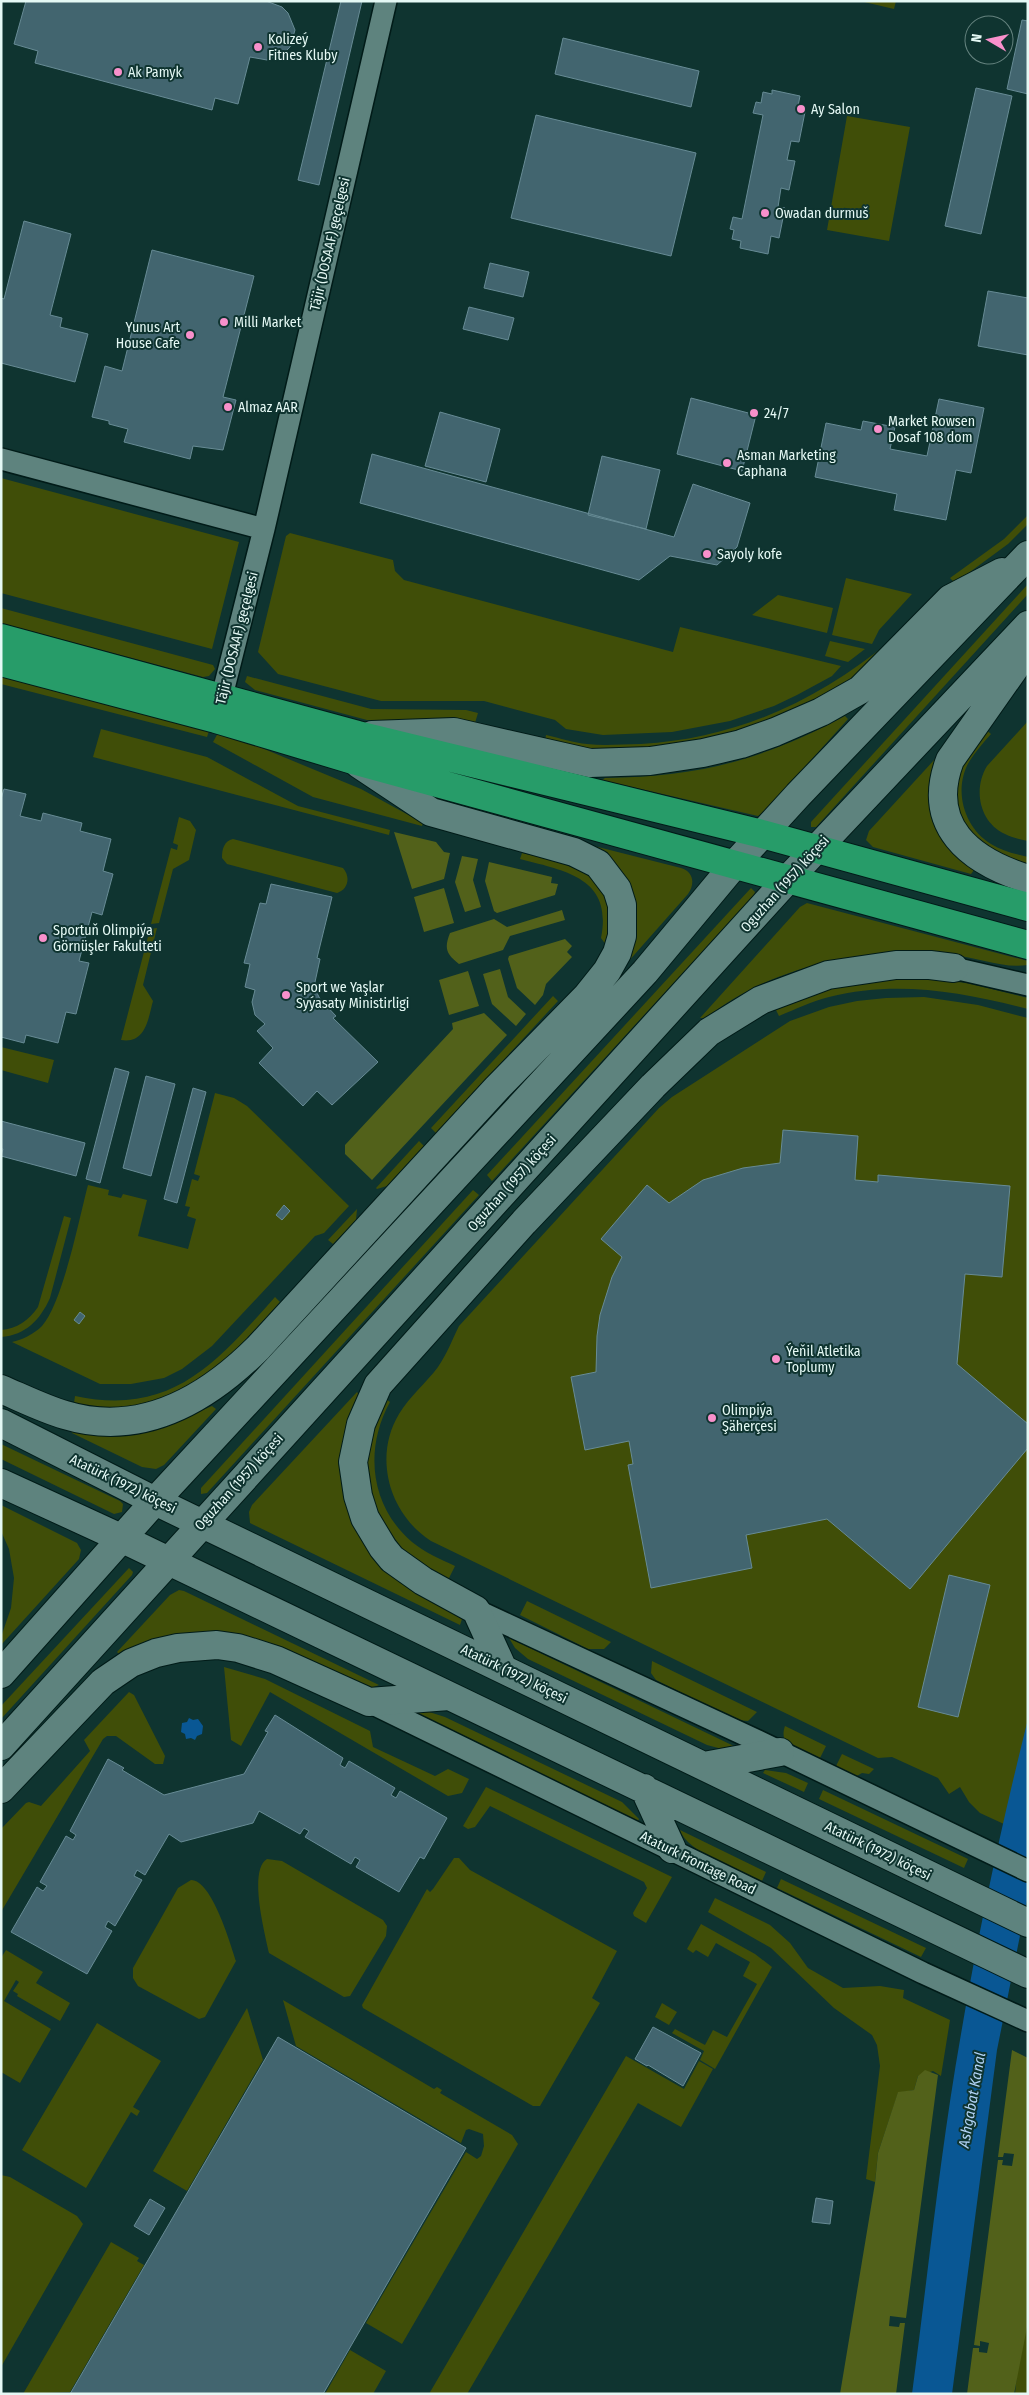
<svg xmlns="http://www.w3.org/2000/svg" width="1029" height="2395" viewBox="0 0 1029 2395" font-family="'Fira Sans Condensed',sans-serif">
<style>
.green{fill:#404e08}
.forest{fill:#52611a}
.water{fill:#095794}
.building{fill:#42656f;stroke:#678b95}
.lines{fill:none;stroke-linecap:round;stroke-linejoin:round}
.street-casing{stroke:#011b18;stroke-width:24}
.secondary-casing{stroke:#011b18;stroke-width:30}
.primary-casing{stroke:#011b18;stroke-width:30}
.street{stroke:#5e837e;stroke-width:21}
.secondary{stroke:#5e837e;stroke-width:28}
.primary{stroke:#279c69;stroke-width:28}
.poi-dot{fill:#f890cb;stroke:#0f3430;stroke-width:2}
.labels{text-anchor:middle;dominant-baseline:central;stroke-width:4;stroke-linejoin:round;paint-order:stroke}
.poi-label{font-size:14px;fill:#e5f9f5;stroke:#0f3430;text-anchor:start}
.street-label{font-size:14px;fill:#e5f9f5;stroke:#0f3430}
.water-label{font-size:15px;font-style:italic;fill:#b3d4f7;stroke:#0f3430}
</style>
<rect width="100%" height="100%" fill="#0f3430"/>
<path class="green" d="M860,1H896L894,9Z
M847,116L910,127L889,241L827,230Z
M1,478L239,542L212,649L1,593Z
M1028,515V524L1008,544L955,583L950,578L1004,539Z
M290,533L393,560L395,571L404,580L673,652L680,627L841,666L832,676L797,695L774,706L730,721L672,732L603,735L566,729L555,720L484,701H381L278,674L258,652L286,536Z
M846,578L912,594L879,630L872,644L832,635Z
M1028,584V594L816,827H811V822Z
M778,595L833,608L827,633L752,615Z
M1,608L213,665L215,669L209,676L203,677L1,623Z
M830,641L865,649L848,662L825,656Z
M890,641L852,679L838,688L779,719L699,743L602,751L545,741L546,735C560,738 574,743 587,744C605,746 623,744 641,744C735,739 818,701 890,641Z
M1,676L209,731L207,737L1,684Z
M247,676L371,709L466,710L478,713L475,723L367,720L255,690L245,682Z
M845,716L848,719L766,810L758,816L602,780L605,778C699,777 762,760 845,716Z
M1028,721V841C1020,839 1012,838 1005,834C979,822 973,789 987,766Z
M984,728L991,734C983,743 975,752 969,762C953,790 964,828 991,844C1002,851 1015,854 1028,857V867L996,857L960,824L954,780Z
M101,729L207,757L298,806L390,830L389,835L93,757Z
M218,733L235,737L361,789L423,823L422,826L313,797L213,742Z
M935,759L974,870L971,874L873,847L866,840L869,831Z
M179,817L190,821L196,830L189,860L173,869L159,923L151,924L171,848L177,850L178,845L173,843Z
M233,839L343,868C351,877 348,890 337,893L227,864L222,858C222,849 224,841 233,839Z
M590,845L681,868C694,872 695,884 688,894L627,963L637,929L635,905Z
M522,853C575,866 624,875 606,945L601,938C613,878 566,871 520,859Z
M751,888L755,892L754,895L492,1181L487,1175Z
M807,903L1028,961V965C1002,969 978,957 952,955C870,946 772,965 706,1018H700L800,907Z
M157,928L143,985L153,1001C148,1019 146,1044 121,1040L150,929Z
M911,977L967,983L1028,998V1009C961,992 897,980 829,997C812,1001 796,1009 779,1016L776,1010C818,986 864,982 911,977Z
M553,996L558,1001L436,1133L431,1128Z
M924,997L978,1005L1028,1018V1835L980,1813L969,1802L960,1787L949,1794L938,1778L892,1757L878,1758L431,1541C389,1514 373,1457 399,1414C410,1396 426,1383 438,1367C447,1354 452,1340 459,1326L659,1108L672,1097L790,1021L829,1007L857,1001L886,998Z
M1,1047L54,1060L48,1083L1,1070Z
M215,1093L234,1098L247,1106L349,1206L324,1233L315,1236L212,1346L182,1369L164,1378L131,1384H100L12,1342C22,1340 34,1334 42,1326C63,1302 79,1219 88,1185L109,1190L108,1195L121,1198L123,1194L147,1200L138,1236L188,1249L196,1219L187,1216L190,1207L185,1206L192,1179L198,1181L200,1176L194,1174Z
M419,1141L424,1146L387,1186L377,1189L376,1188Z
M473,1190L479,1195L207,1493L201,1494V1488Z
M357,1209L356,1220L333,1244L328,1240Z
M64,1216L71,1218L50,1298C40,1320 26,1335 1,1337V1330C17,1329 29,1320 38,1307Z
M275,1297L280,1302C220,1369 174,1423 74,1403L75,1396C172,1417 217,1362 275,1297Z
M357,1392L359,1395L351,1411L342,1451L390,1574L408,1587L454,1612L462,1619L460,1625L250,1523L249,1512L252,1505Z
M386,1399L390,1402C364,1449 370,1506 412,1542C424,1552 440,1559 455,1566L448,1580L403,1551L372,1504L366,1464L368,1442Z
M212,1406L216,1409L164,1465L156,1469L142,1467L72,1433L70,1427L169,1424Z
M1,1444L120,1501L123,1504L122,1512L114,1514L1,1459Z
M1,1505L77,1543L81,1550L79,1559L1,1645V1637L11,1608L14,1578L9,1549L1,1531Z
M129,1568L133,1572L132,1575L1,1719V1706Z
M179,1590L184,1591L379,1685L371,1688C299,1656 232,1614 151,1641C141,1644 131,1651 121,1656L117,1652L170,1595Z
M527,1601L611,1642L604,1649H588L520,1615Z
M509,1638L738,1748L722,1749L707,1745L528,1659L515,1648Z
M652,1661L757,1712L748,1721L736,1720L656,1680L651,1673Z
M224,1667L265,1679L370,1731L373,1747L435,1776L448,1769L469,1779L462,1793L448,1796L270,1692L241,1746L231,1740Z
M129,1692L134,1695L165,1756L163,1764H155L116,1736H107L103,1739L1,1912V1829L26,1803L29,1802L41,1806L90,1751L84,1740Z
M426,1711L445,1717L622,1802L639,1819L638,1821L413,1713Z
M785,1726L826,1746L819,1760C803,1753 777,1748 785,1726Z
M842,1754L874,1769L869,1774L862,1773L855,1777L835,1768Z
M765,1770L786,1773L808,1783L804,1792L763,1773Z
M486,1787L672,1877L646,1923L634,1916L633,1913L647,1888L644,1882L490,1806L475,1827L468,1829L463,1826Z
M823,1790L968,1859L964,1868L819,1799Z
M680,1830L766,1872L762,1881C741,1871 686,1852 680,1830Z
M454,1858H459L470,1870L617,1951L592,1998L600,2003L540,2106H533L363,2008L362,2005L427,1889L430,1892L433,1889Z
M267,1859L282,1861L383,1920L387,1926L386,1936L350,1996L344,1997L269,1953C265,1934 248,1870 267,1859Z
M781,1879L926,1948L921,1957L777,1888Z
M191,1880C212,1880 230,1943 236,1961L205,2017L199,2019L138,1986L133,1978V1968L178,1888Z
M715,1898L770,1925L790,1943L808,1968L843,1988L880,1986L904,1990L903,1998L950,2020L941,2076L933,2071L918,2076L914,2090L898,2093L878,2153L875,2182L866,2179L880,2066L877,2045L872,2035L834,2008L771,1948L708,1912Z
M701,1924L755,1954L772,1967L715,2069L700,2060L704,2051L672,2033L675,2029L705,2045L713,2030L727,2037L757,1984L743,1976L750,1962L716,1943L708,1957L696,1950L693,1953L687,1949Z
M6,1950L43,1972L36,1983L70,2003L60,2021L17,1996L18,1994L13,1991L19,1982L16,1980L4,2001L51,2029L20,2083L1,2072V1958Z
M283,2000L434,2089L437,2087L442,2090L440,2093L512,2135L518,2144L402,2344L366,2323L466,2152L477,2159L481,2156L484,2146L483,2134L469,2129L466,2130L461,2143L296,2046Z
M662,2003L677,2012L669,2025L655,2017Z
M247,2008L263,2060L187,2191L153,2171Z
M97,2023L161,2061L133,2107L140,2111L137,2116L131,2112L86,2188L22,2150Z
M626,2056L684,2089L699,2061L713,2069L681,2127L638,2103L467,2394H429Z
M1,2175L10,2177L77,2216L83,2224L1,2367Z
M111,2242L139,2258L137,2261L144,2265L70,2392L23,2394Z
M1028,2260V2394H1015Z
M350,2350L386,2371L373,2394H325Z"/>
<path class="forest" d="M394,832L436,842L444,852L450,853L444,879L412,889Z
M462,856L478,859L473,880L481,907L465,912L455,882Z
M489,862L552,877L551,883L558,884L555,895L497,913L494,911L485,881Z
M444,888L454,923L424,932L414,897Z
M562,910L565,920L510,936L503,950L459,964C446,954 444,948 450,933L494,919L507,927Z
M565,939L572,946L567,952L572,957L546,984L543,995L535,1005L517,988L508,959L509,956Z
M500,969L508,997L526,1014L516,1026L492,1004L483,974Z
M468,971L479,1006L449,1015L439,980Z
M484,1013L507,1035L372,1180L345,1154V1145L453,1029L452,1023Z
M1012,2050L1028,2058V2322L1014,2394H967L973,2348H979V2352L987,2353L989,2343L980,2341V2346L974,2345L998,2160H1003L1002,2165L1012,2166L1014,2154L1004,2153L1003,2157H998Z
M925,2070L938,2075L906,2318L890,2316L889,2326L899,2327L900,2323H905L896,2394H840L875,2183L878,2153L898,2092L914,2090L918,2076Z"/>
<path class="water" d="M189,1718L193,1720L198,1719L203,1726L202,1734L197,1736L195,1740L191,1738L186,1739L185,1734L181,1732L182,1723L187,1722Z
M1028,1719V1896L997,2050L952,2394H912C928,2274 940,2153 961,2034C979,1928 1002,1823 1028,1719Z"/>
<path class="building" d="M26,1H266L282,7L288,13L295,30L290,47L284,53L267,60L250,57L238,104L215,98L212,110L35,63L38,51L14,44Z
M341,1H362L319,185L298,180Z
M1022,20L1028,21V94L1007,89Z
M563,38L699,71L691,107L555,74Z
M976,88L1012,96L981,234L945,226Z
M772,90L800,96L797,111L805,112L799,142L791,141L787,160L795,161L789,190L781,188L778,207L785,208L779,238L771,236L768,254L740,248L741,241L732,239L734,230L730,229L733,217L742,219L763,115L753,113L756,102L761,103L763,92L772,94Z
M536,115L696,153L671,256L511,218Z
M24,221L71,234L50,315L62,318L60,327L88,334L75,382L1,363V298L4,299Z
M152,250L254,276L223,397L236,400L223,450L193,446L190,459L124,442L128,429L109,424V421L92,417L105,366L122,371Z
M490,263L529,272L523,297L484,288Z
M988,291L1028,298V355L978,346Z
M469,307L514,318L508,340L463,329Z
M691,398L756,415L742,471L677,454Z
M939,399L984,408L971,473L956,470L946,520L894,510L897,494L815,477L826,423L861,430L863,421L895,427L890,449L927,456Z
M440,412L500,429L486,482L425,466Z
M372,454L674,537L693,484L750,503L737,547L717,565L670,556L639,580L360,503Z
M602,456L660,470L646,529L588,515Z
M4,789L26,794L20,816L41,821L43,813L82,823L80,831L111,839L103,871L113,874L102,915L92,912L79,961L89,963L76,1014L66,1012L58,1043L26,1035L24,1043L1,1037V799Z
M271,884L332,897L317,958L320,959L315,982L316,991L320,999L336,1016L333,1018L378,1062L332,1105L317,1091L303,1106L259,1063L273,1048L257,1031L265,1024L255,1015L252,1002L255,990L245,987L250,964L244,963L260,903L266,904Z
M115,1068L129,1072L100,1183L86,1179Z
M146,1076L175,1084L151,1176L123,1168Z
M193,1088L206,1092L177,1203L164,1199Z
M1,1121L85,1143L76,1176L1,1156L3,1149H1Z
M783,1130L858,1136L855,1180L878,1182V1175L1010,1186L1002,1277L965,1274L957,1364L1028,1424V1448L910,1589L827,1519L746,1535L752,1568L651,1588L628,1465L633,1464L629,1441L585,1450L571,1377L596,1372L597,1336L600,1315L612,1277L622,1257L601,1239L647,1185L669,1203L703,1180L743,1168L780,1163Z
M284,1205L290,1211L282,1220L276,1215Z
M80,1312L85,1316L79,1324L74,1320Z
M949,1575L990,1585L958,1717L918,1707Z
M275,1715L343,1758L340,1765L345,1768L349,1761L395,1788L391,1795L396,1798L400,1791L447,1818L424,1859L420,1857L399,1892L356,1867L360,1860L355,1857L351,1864L305,1837L309,1831L304,1828L300,1834L259,1811L253,1823L181,1842L169,1834L145,1875L137,1870L134,1876L142,1880L115,1926L108,1921L105,1927L112,1931L87,1974L11,1932L37,1887L43,1891L47,1886L40,1882L66,1836L73,1840L76,1835L70,1831L108,1759L124,1768L122,1770L164,1795L244,1774L268,1732L265,1731Z
M653,2027L701,2053L683,2086L648,2065L647,2066L635,2059Z
M278,2037L466,2148L323,2394H70Z
M816,2198L833,2201L830,2224L812,2222Z
M150,2199L165,2208L149,2235L134,2226Z"/>
<g class="lines">
<defs>
<path id="street" d="M1,459L264,529
M218,712L264,529L386,1
M954,968L1028,985
M476,1610L758,1741L1028,1871
M369,1702L923,1973L1028,2021"/>
<path id="secondary" d="M1028,649L950,760C925,826 970,861 1028,879
M372,735L454,732L590,763L650,761L703,753L741,744L775,732L821,712L860,690L950,599L1002,572
M1,1389C22,1398 44,1409 65,1415C141,1438 206,1400 258,1348L497,1088L587,996L607,971L617,953L622,936V905L617,889L598,864L574,852L431,812L359,764
M1,1423L155,1501L1028,1923
M1,1483L123,1539L1028,1974
M503,1669L476,1610L423,1581L392,1559L383,1548L365,1518L358,1496L353,1462L361,1424L378,1385L524,1222L653,1086L709,1032L761,1000L828,975L896,965H930L954,968
M1,1674L155,1501L645,972L735,864L798,795L1028,555
M1,1746L788,879L1028,625
M704,1766L780,1752
M644,1788L672,1849
M1,1789L103,1682L131,1663L156,1653L178,1648L217,1645L238,1648L276,1660L369,1702L449,1696"/>
<path id="primary" d="M1,638L358,735L762,834L1028,907
M1,662L216,719L353,760L1028,945"/>
</defs>
<use href="#street" class="street-casing"/>
<use href="#secondary" class="secondary-casing"/>
<use href="#primary" class="primary-casing"/>
<use href="#street" class="street"/>
<use href="#secondary" class="secondary"/>
<use href="#primary" class="primary"/>
</g>
<g class="poi-dot">
<circle cx="258" cy="47" r="5"/>
<circle cx="118" cy="72" r="5"/>
<circle cx="801" cy="109" r="5"/>
<circle cx="765" cy="213" r="5"/>
<circle cx="224" cy="322" r="5"/>
<circle cx="190" cy="335" r="5"/>
<circle cx="228" cy="407" r="5"/>
<circle cx="754" cy="413" r="5"/>
<circle cx="878" cy="429" r="5"/>
<circle cx="727" cy="463" r="5"/>
<circle cx="707" cy="554" r="5"/>
<circle cx="43" cy="938" r="5"/>
<circle cx="286" cy="995" r="5"/>
<circle cx="776" cy="1359" r="5"/>
<circle cx="712" cy="1418" r="5"/>
</g>
<g class="labels">
<g class="poi-label">
<text x="268" y="39">Kolizeý<tspan x="268" dy="16">Fitnes Kluby</tspan></text>
<text x="128" y="72">Ak Pamyk</text>
<text x="811" y="109">Ay Salon</text>
<text x="775" y="213">Owadan durmuš</text>
<text x="234" y="322">Milli Market</text>
<text x="180" y="327" text-anchor="end">Yunus Art<tspan x="180" dy="16">House Cafe</tspan></text>
<text x="238" y="407">Almaz AAR</text>
<text x="764" y="413">24/7</text>
<text x="888" y="421">Market Rowsen<tspan x="888" dy="16">Dosaf 108 dom</tspan></text>
<text x="737" y="455">Asman Marketing<tspan x="737" dy="16">Caphana</tspan></text>
<text x="717" y="554">Sayoly kofe</text>
<text x="53" y="930">Sportuň Olimpiýa<tspan x="53" dy="16">Görnüşler Fakulteti</tspan></text>
<text x="296" y="987">Sport we Yaşlar<tspan x="296" dy="16">Syýasaty Ministirligi</tspan></text>
<text x="786" y="1351">Ýeňil Atletika<tspan x="786" dy="16">Toplumy</tspan></text>
<text x="722" y="1410">Olimpiýa<tspan x="722" dy="16">Şäherçesi</tspan></text>
</g>
<g class="street-label">
<text transform="translate(330 244) rotate(-77)">Täjir (DOSAAF) geçelgesi</text>
<text transform="translate(237 638) rotate(-76)">Täjir (DOSAAF) geçelgesi</text>
<text transform="translate(785 884) rotate(-48)">Oguzhan (1957) köçesi</text>
<text transform="translate(512 1183) rotate(-48)">Oguzhan (1957) köçesi</text>
<text transform="translate(239 1482) rotate(-48)">Oguzhan (1957) köçesi</text>
<text transform="translate(123 1484) rotate(26)">Atatürk (1972) köçesi</text>
<text transform="translate(514 1674) rotate(26)">Atatürk (1972) köçesi</text>
<text transform="translate(878 1851) rotate(26)">Atatürk (1972) köçesi</text>
<text transform="translate(698 1863) rotate(26)">Ataturk Frontage Road</text>
</g>
<g class="water-label">
<text transform="translate(972 2100) rotate(-80)">Ashgabat Kanal</text>
</g>
</g>
<rect width="1029" height="2395" fill="none" stroke="#e5f9f5" stroke-width="5"/>
<g transform="translate(989 40) rotate(279)"><circle r="24" fill="#0f3430" stroke="#65837f"/>
<path d="M0-4L9 19L0 12L-9 19Z" fill="#f890cb"/>
<text y="-8" font-size="14" font-weight="bold" text-anchor="middle" fill="#e5f9f5">N</text>
</g>
</svg>
